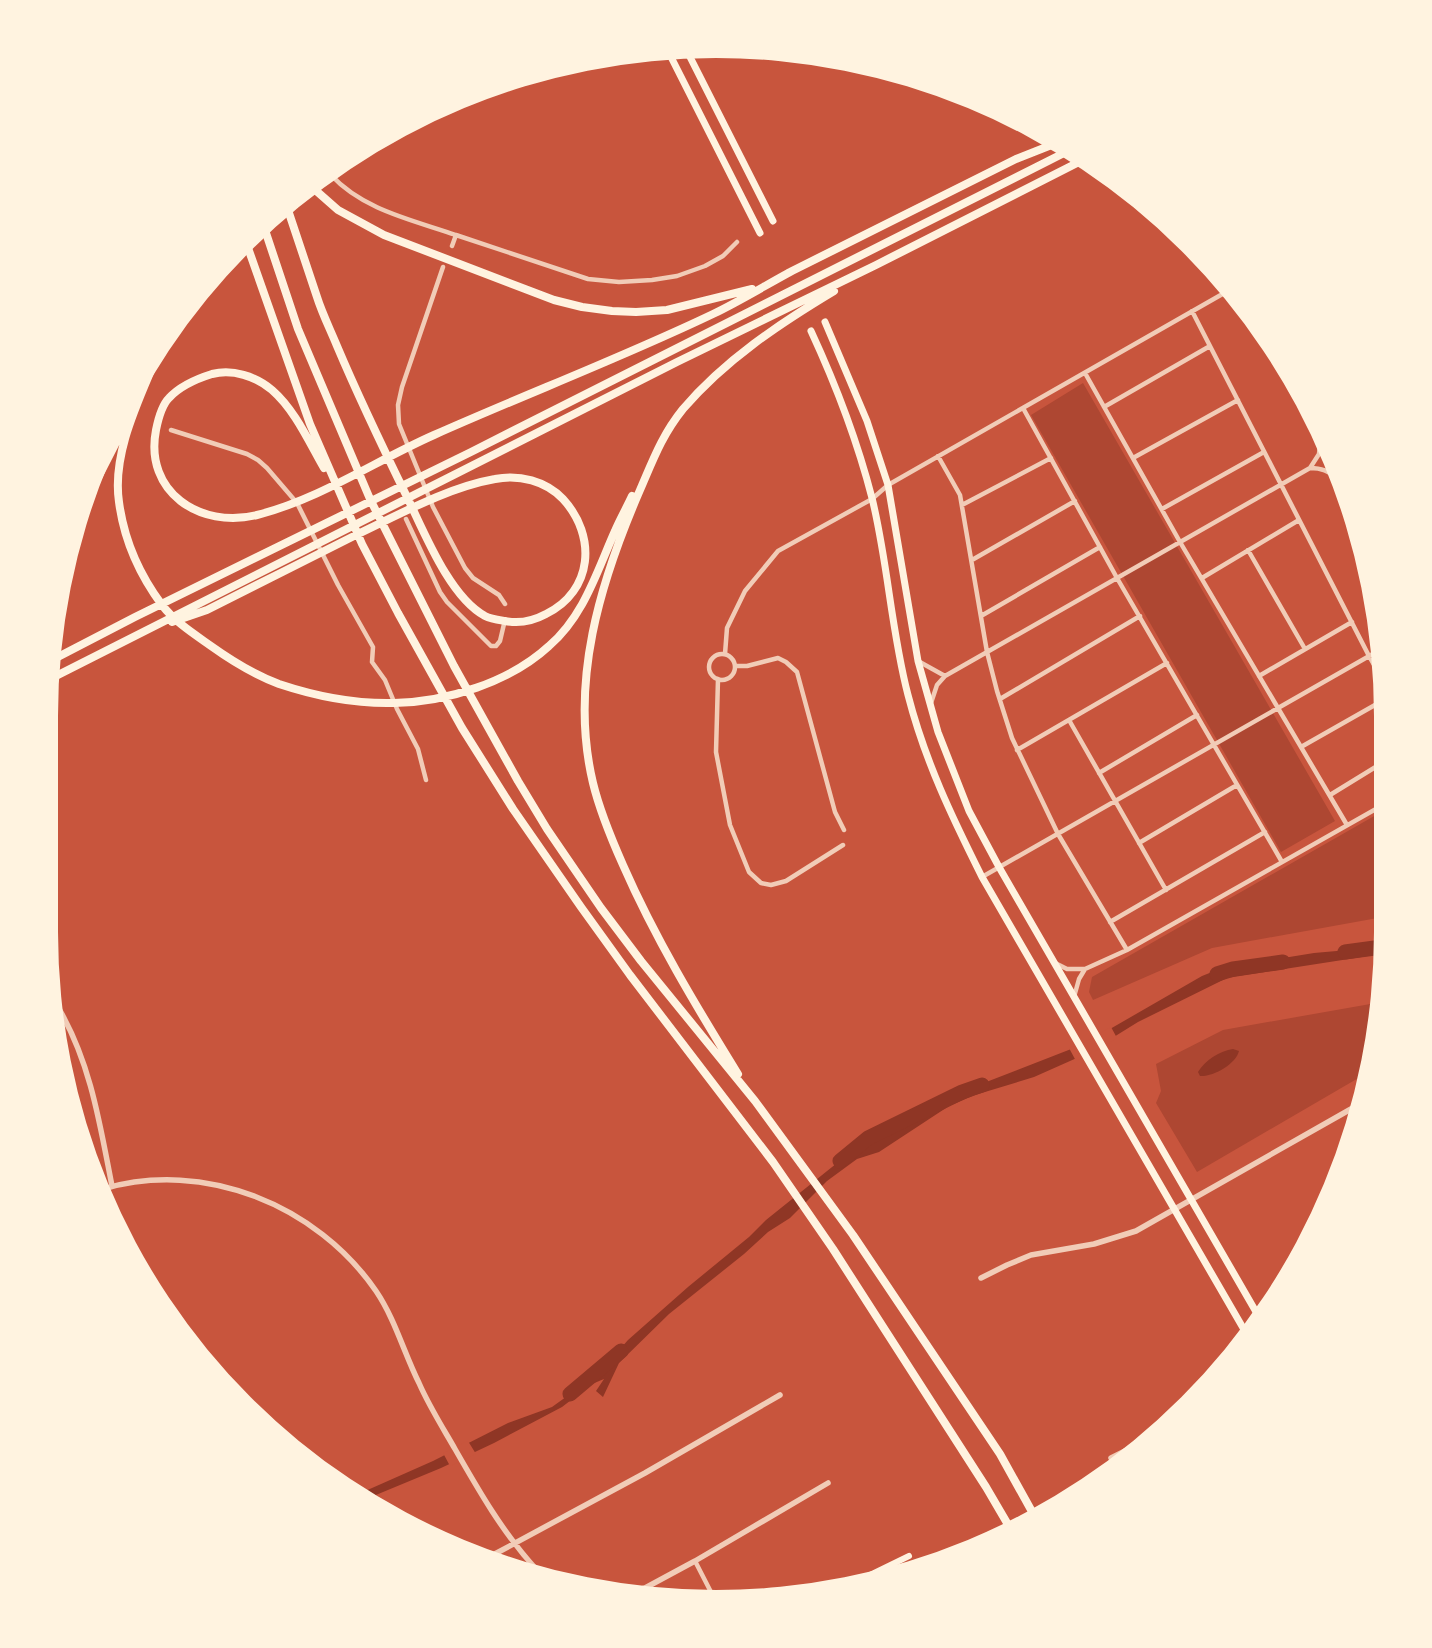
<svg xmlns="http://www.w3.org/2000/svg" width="1432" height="1648" viewBox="0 0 1432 1648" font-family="Raleway,sans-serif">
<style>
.green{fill:#ae4732}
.water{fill:#8f3625}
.pier{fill:#c8553d}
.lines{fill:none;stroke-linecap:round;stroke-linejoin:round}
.river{stroke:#8f3625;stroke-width:15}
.minor{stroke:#f1ccb7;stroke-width:4.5}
.tertiary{stroke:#f1ccb7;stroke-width:5.5}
.secondary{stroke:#fff3e0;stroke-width:6}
.primary{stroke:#fff3e0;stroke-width:7}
.motorway{stroke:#fff3e0;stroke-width:8}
</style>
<rect width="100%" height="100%" fill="#c8553d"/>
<path class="green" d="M1083,383L1335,821L1281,852L1031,415Z
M1383,811V917L1212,948L1093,1000L1089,992L1092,977Z
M1376,1003L1370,1062L1367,1073L1197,1172L1156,1103L1161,1091L1156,1064L1223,1030Z"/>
<path class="water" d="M1382,947L1381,954L1227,978L1138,1022L1088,1053L1034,1077L975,1095L949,1106L879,1152L857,1159L827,1181L790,1218L768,1232L744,1254L669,1314L619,1363L603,1397L596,1391L604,1379L592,1384L562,1407L494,1443L441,1468L371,1497L363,1492L433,1461L508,1423L552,1407L584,1384L606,1365L628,1340L688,1287L749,1237L766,1220L857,1147L880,1132L963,1091L1084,1044L1202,976L1227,966L1236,969L1264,964L1271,960L1314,953Z
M1233,1049L1239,1051C1236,1064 1213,1077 1200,1076L1198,1072C1205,1060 1220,1051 1233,1049Z"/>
<path class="pier" d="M1111,1027L1117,1038L1094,1052H1091L1089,1055L1076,1061L1069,1048L1085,1042Z
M468,1441L476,1454L450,1466L443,1453Z"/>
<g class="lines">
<path class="river" d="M1345,952L1382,947
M1217,974L1233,969L1283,962
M840,1161L868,1138L962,1092L982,1085
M570,1394L621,1351"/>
<path class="minor" d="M331,175C363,210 413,220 456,235L452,246
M456,235L588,279L619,282L652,280L677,276L705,266L723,256L737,242
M443,267L402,387L398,405L399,424L433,507L465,568L473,578L499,595L505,604
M1192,311L1369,656L1382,679
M1085,373L1180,542L1347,825
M1104,407L1210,346
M1023,408L1117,578L1282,862
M171,430L247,454L258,460L267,468L297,503L338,585L373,647L372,662L385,680L397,709L418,749L426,780
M1320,443L1319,454L1310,468C1322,468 1328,471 1337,478
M938,456L960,495L987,652L997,691L1012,738L1058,834L1127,950
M1133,458L1238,400
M962,505L1051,458
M1162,509L1264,452
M406,519L440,592L447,602L491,646H496L500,641L504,624
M1248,550L1305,649
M972,560L1075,501
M1202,578L1299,520
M981,616L1100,547
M725,654L727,628L745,591L778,551L872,499L888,485L1226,292
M709 667a13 13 0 1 1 26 0a13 13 0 1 1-26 0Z
M918,661L945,676L937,685L931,703
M735,666H747L778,658L786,662L797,672L835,812L844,830
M945,676L1310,468
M1259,676L1352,622
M718,679L716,752L730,825L749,872L761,883L771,885L786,881L843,845
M1000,699L1140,616
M1069,720L1166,890
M1301,747L1382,701
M1017,750L1167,663
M1099,773L1197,715
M1330,795L1382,763
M1139,843L1237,785
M982,877L1378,651
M1110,922L1265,832
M1055,963L1067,969H1085L1079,979L1074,997
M1085,969L1127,950L1383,805
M695,1561L713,1596"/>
<path class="tertiary" d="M1228,290L1226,292H1229
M59,1009C91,1064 100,1125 112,1186
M103,1189C204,1159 317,1205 376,1291C395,1319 404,1353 419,1383C429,1406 443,1428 455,1449C479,1491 503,1533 536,1569
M981,1278L1007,1265L1031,1255L1094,1244L1136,1231L1358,1105
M1111,1458L1127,1450
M491,1556L645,1473L780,1395
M628,1593L645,1588L695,1561L828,1483"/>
<path class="secondary" d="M903,1569L914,1564
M866,1577L909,1556"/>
<path class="primary" d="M669,53L760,233
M688,53L773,221
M825,322L867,421L888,485L918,661L938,732L969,811L999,867L1259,1317
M811,331C836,385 857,440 872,498C888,563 891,630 908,695C925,761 952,817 982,877L1246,1333
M1289,376L1325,451"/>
<path class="motorway" d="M313,188L338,210L384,235L554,300L582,307L612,311L636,312L667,310L752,289
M264,227L298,329L370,499L454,666L518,781L547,829L601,908L641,961L755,1101L853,1235L1000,1454L1035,1517
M247,245L310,424L362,544L398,613L462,728L513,809L581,907L630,975L773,1162L833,1249L986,1487L1010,1528
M788,273L1016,159L1054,144
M155,361C137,404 112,455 119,502C124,540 139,574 162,605C175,622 194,634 211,646C232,661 255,675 279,684C315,696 356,704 394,703C447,702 510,682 549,646C584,616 597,571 615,531C620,519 627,507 632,496
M324,468C309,442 295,410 272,390C255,376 233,369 212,374C196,379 180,386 169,398C161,406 158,420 156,430C144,492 200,529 257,515C320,499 375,461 434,435C526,394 621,358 713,314C740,301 766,285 792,271
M82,509L127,421
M172,622L207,610C257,585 308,559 358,534C400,514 449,487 495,479C519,474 546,481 563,499C597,536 593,591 546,614C533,621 520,624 505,621C499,620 491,619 485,616C450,597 425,534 408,499C383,448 359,398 337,346C330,329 322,313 317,297C307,267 297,237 287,207
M54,659L135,617L471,452L1066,152
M54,677L677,362L876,265L1081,161
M738,1074C696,1006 655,938 623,865C611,838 600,812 593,783C569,683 600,582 640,490C653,460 662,435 683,409C725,360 779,324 834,291"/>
</g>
<path d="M0 0H1432V1648H0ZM716 58H716A658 658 0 0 1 1374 716V932A658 658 0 0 1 716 1590H716A658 658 0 0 1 58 932V716A658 658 0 0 1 716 58Z" fill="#fff3e0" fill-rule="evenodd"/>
</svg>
